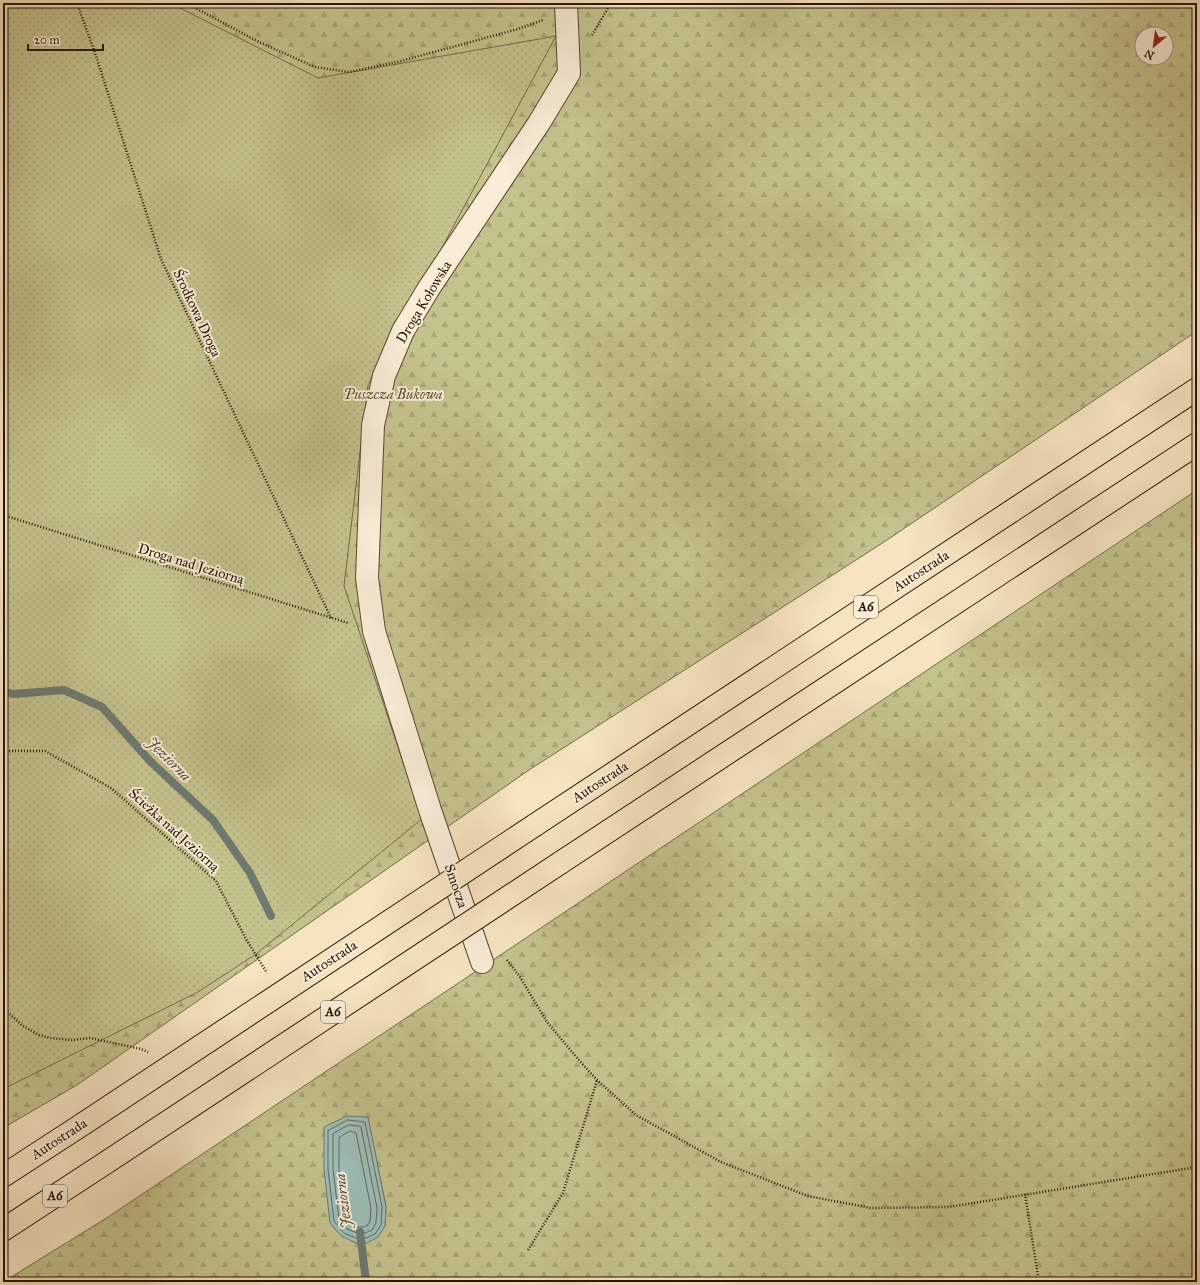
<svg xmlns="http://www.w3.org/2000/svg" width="1200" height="1285" viewBox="0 0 1200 1285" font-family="'IM FELL Great Primer',serif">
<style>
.forest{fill:url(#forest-firs);stroke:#766c48;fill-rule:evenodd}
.park{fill:url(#park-dots);stroke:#766c48}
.water{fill:#9dbeb8;stroke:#6e7a70}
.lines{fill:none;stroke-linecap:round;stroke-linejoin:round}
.shore{stroke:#626a5e;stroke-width:1}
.stream{stroke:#6e7a70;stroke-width:8}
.minor-casing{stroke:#5b4933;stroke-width:24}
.motorway-casing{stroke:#271504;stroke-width:24}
.path{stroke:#271504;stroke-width:2.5;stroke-dasharray:1 2;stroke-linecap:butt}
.minor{stroke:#f9edd7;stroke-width:22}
.motorway{stroke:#f6e4c1;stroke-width:22}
.motorway-bridge-casing{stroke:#271504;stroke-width:24;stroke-linecap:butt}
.motorway-bridge{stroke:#f6e4c1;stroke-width:22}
.labels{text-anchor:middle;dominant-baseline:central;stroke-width:4;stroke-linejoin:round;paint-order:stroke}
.shield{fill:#f9edd7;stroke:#665643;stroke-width:1}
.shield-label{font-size:13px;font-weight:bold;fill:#271504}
.street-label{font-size:14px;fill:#271504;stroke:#f9edd7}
.park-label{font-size:14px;font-style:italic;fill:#5e5234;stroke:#f9edd7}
.water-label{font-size:15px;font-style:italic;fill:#505043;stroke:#f9edd7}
</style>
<defs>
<pattern id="forest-firs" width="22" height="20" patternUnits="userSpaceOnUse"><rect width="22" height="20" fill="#c4c28d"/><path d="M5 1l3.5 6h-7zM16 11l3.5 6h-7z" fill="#a8a678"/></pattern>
<pattern id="park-dots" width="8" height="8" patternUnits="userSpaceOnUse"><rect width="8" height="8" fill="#c4c28d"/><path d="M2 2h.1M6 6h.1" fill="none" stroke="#a8a678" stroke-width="1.8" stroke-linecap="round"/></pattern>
</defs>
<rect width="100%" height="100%" fill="#f6e4c1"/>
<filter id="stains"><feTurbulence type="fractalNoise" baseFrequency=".005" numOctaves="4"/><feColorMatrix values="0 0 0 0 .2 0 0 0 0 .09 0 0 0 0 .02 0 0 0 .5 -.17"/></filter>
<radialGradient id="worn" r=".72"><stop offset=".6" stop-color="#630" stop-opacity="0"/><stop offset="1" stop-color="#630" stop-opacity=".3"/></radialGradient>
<path class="forest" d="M3,3H1197V331L884,542L529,770L77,1085L3,1128ZM1142,34H1166V58H1142Z
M1197,490V1282H3L105,1219ZM368,1118L386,1207L385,1226L367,1243H356Z"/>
<path class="park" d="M3,3H170L318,78L556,36L368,385L344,586L422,819L256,954L198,992L3,1089Z"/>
<path class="water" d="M347,1116L368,1117L386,1207L385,1226L378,1237L367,1243H356L341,1236L330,1223L324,1169V1127Z"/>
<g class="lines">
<path class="shore" d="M348,1120L365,1122L382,1207L381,1225L375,1234L366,1238H356L344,1233L334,1221L328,1169V1131Z
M349,1125L359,1126L361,1127L377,1208L376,1223L372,1230L365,1233H357L347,1229L339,1219L333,1169V1134Z
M350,1131L356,1133L371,1208L370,1221L368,1225L364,1227H358L350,1224L344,1216L339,1169V1138Z"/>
<path class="stream" d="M3,691L13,694L64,690L102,707L150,761L213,820L250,873L271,916
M360,1232L366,1282"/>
<defs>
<path id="minor" d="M482,962L430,810L374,631L367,578L373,425L384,376L403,331L429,288L539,123L569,73L566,3"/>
<path id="motorway" d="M535,825L1197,389
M560,863L1197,444
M3,1176L83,1124
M3,1230L107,1162"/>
</defs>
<use href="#minor" class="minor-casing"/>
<use href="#motorway" class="motorway-casing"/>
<path class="path" d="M77,3L96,56L161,259L331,618
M186,3L259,42L315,67L349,72L401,61L518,29L543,20
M592,35L611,3
M3,515L348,623
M3,751H45L111,788L216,881L246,939L267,973
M507,960L520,977L547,1022L578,1059L597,1080L636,1115L721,1162L808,1196L871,1208L949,1207L1197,1167
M3,1008L23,1026L39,1035L50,1038L72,1040L90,1038L141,1049L148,1052
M1025,1194L1039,1282
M528,1250L563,1193L597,1080"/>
<use href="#minor" class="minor"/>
<use href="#motorway" class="motorway"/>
<defs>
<path id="motorway-bridge" d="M83,1124L535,825
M107,1162L560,863"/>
</defs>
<use href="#motorway-bridge" class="motorway-bridge-casing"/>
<use href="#motorway-bridge" class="motorway-bridge"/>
</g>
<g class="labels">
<g class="shield">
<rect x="854" y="596" width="24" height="22" rx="3"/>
<rect x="321" y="1001" width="24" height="22" rx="3"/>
<rect x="43" y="1185" width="24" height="22" rx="3"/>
</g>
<g class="shield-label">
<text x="866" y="607">A6</text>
<text x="333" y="1012">A6</text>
<text x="55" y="1196">A6</text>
</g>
<g class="street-label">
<text transform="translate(424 302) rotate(-59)">Droga Kołowska</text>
<text transform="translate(197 313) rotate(65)">Środkowa Droga</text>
<text transform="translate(191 564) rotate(17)">Droga nad Jeziorną</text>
<text transform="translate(921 571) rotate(-33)">Autostrada</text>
<text transform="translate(600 782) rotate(-33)">Autostrada</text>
<text transform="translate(174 830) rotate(42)">Ścieżka nad Jeziorną</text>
<text transform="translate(456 886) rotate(71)">Smocza</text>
<text transform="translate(329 961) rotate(-33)">Autostrada</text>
<text transform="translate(59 1139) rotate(-33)">Autostrada</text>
</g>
<g class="park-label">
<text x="393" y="394">Puszcza Bukowa</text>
</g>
<g class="water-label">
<text transform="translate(169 759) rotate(45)">Jeziorna</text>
<text transform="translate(343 1201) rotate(-97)">Jeziorna</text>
</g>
</g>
<rect width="1200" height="1285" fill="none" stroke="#f6e4c1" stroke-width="16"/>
<rect x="4" y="4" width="1192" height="1277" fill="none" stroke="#271504" stroke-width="2"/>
<rect x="8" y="8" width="1184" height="1269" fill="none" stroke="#271504"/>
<g transform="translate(1154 46) rotate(209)"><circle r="19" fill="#f9edd7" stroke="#a59783"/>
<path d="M0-3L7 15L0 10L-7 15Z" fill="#8f2418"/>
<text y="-6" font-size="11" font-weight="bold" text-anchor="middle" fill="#271504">N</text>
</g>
<path d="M28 44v6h75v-6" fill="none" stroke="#271504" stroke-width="2"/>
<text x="34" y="44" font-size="12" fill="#271504" stroke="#f9edd7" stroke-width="3" paint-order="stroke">20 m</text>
<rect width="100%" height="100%" filter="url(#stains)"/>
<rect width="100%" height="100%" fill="url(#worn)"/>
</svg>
